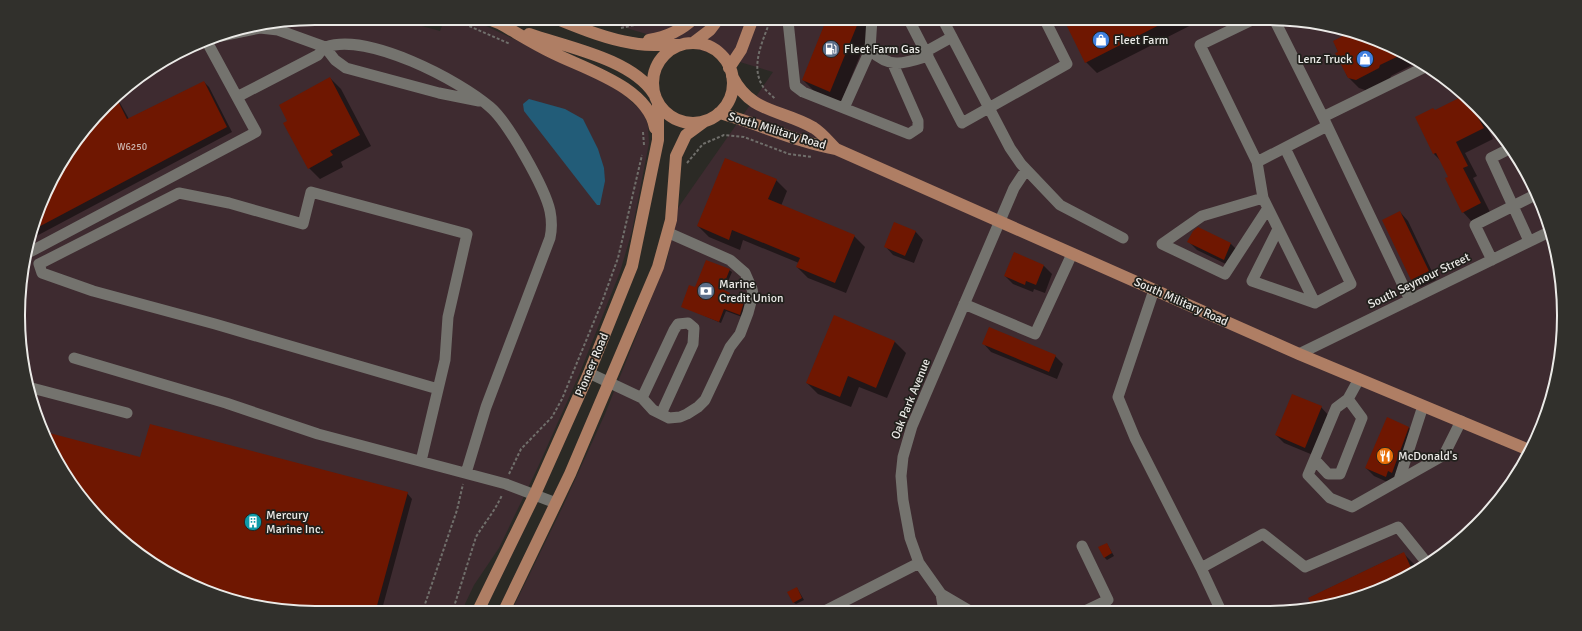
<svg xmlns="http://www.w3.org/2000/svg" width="1582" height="631" viewBox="0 0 1582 631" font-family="Signika,sans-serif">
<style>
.industrial{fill:#3e2b30}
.water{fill:#225c78}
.shadow{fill:#0007}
.building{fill:#6f1701}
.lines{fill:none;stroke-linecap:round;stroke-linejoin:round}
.path{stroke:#706f6b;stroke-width:2;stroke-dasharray:3 2;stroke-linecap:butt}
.minor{stroke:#74736e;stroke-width:11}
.major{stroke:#af7e64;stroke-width:12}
.labels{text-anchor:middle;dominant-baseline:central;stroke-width:3.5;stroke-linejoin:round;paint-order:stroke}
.number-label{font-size:10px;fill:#ccb5ae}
.poi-label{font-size:12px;fill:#ebeae7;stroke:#21201c;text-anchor:start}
.street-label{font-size:12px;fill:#ebeae7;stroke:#21201c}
.rim{fill:none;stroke:#ebeae7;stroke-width:2}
</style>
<rect width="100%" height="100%" fill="#2b2a25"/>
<path class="industrial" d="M316,18H393L440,31L445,18H469L603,81L621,92L643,112L648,125L649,143L632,231L620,272L579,375L538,467L499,548L474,585L465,604L463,613H316L220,597L135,552L68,481L41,430L24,374L21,276L34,220L58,167L120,92L167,58L220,34Z
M593,18H1266L1362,34L1415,58L1462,92L1502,134L1533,184L1554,238L1563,296L1561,354L1548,411L1514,481L1462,539L1398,582L1306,610L511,612L563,506L605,414L661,274L667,260L678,208L773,72Z"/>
<path class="water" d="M529,99L565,109L583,119L598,149L604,168L605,181L600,205H597L524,111L523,104Z"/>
<path class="shadow" d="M828,18H867L873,24L841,102L814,91L803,80Z
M1064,18H1205L1097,73L1086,62Z
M1353,32L1362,34L1420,61L1391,76L1390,79L1368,91L1359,88L1347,76L1334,41Z
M330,78L341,89L371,146L341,162L343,167L320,179L309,168Z
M204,82L209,87L232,132L29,240L34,220L58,167L116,96L129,119Z
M1466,96L1478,108L1493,139L1465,153L1477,176L1473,178L1491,214L1473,223L1463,212L1449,177L1441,161L1434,154L1435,111Z
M776,180L787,191L781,206L854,236L865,247L846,293L808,278L797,267L799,263L743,240L740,250L709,237L698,226Z
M1400,212L1408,221L1436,280L1420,287L1412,279Z
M1198,229L1231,244L1239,252L1232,267L1197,250L1189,242Z
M915,231L923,240L914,263L893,255L885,246Z
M1014,254L1044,266L1052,274L1045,293L1034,289L1033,292L1013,284L1005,276Z
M729,270L732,272L724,291L730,294L731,298L746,305L742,317L726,311L721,323L682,306L696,289Z
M835,317L895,342L906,353L887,398L859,387L851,407L818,394L807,383Z
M983,343L1055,356L1063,364L1057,379L991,352Z
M1321,407L1329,416L1313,455L1284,443L1276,435Z
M1408,427L1417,436L1394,485L1374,476L1366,468Z
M42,433L140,458L407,493L412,499L381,613H316L220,597L135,552L68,481Z
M1107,544L1114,556L1107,560L1104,557Z
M1403,553L1414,564L1417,570L1398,582L1314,608L1309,598Z
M797,588L804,600L796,604L793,602Z"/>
<path class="building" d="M827,18H860L830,92L802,80Z
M1063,18H1173L1085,63Z
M1351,32L1362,34L1405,53L1380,65L1379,68L1356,80L1348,78L1335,53L1338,52L1333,41Z
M330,77L360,135L330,151L333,155L308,169L283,123L287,121L279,105Z
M204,81L227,127L31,231L34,220L58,167L116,97L127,119Z
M1465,95L1484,128L1456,142L1468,166L1463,168L1481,203L1462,213L1445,178L1448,177L1436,153L1433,154L1415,117L1433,108L1435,110Z
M725,158L777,179L768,199L855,235L835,283L796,267L800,258L732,230L729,240L697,226Z
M1400,211L1429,271L1411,280L1382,220Z
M894,222L916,231L905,256L884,247Z
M1198,227L1231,243L1224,260L1187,242L1193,231Z
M1014,252L1044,265L1036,285L1026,281L1025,285L1004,276Z
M706,260L730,269L722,289L730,293L729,296L744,302L740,315L724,309L719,322L681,307L689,285L695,287Z
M834,315L895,341L876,388L848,376L840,397L806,383Z
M989,327L1056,355L1049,372L982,344Z
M1292,394L1322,406L1305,448L1275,435Z
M1387,417L1409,427L1392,473L1388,471L1386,477L1365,468Z
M150,424L408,492L375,613H316L220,597L135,552L68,481L42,431L140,457Z
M1107,543L1112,553L1104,558L1098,547Z
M1404,552L1413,572L1398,582L1313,608L1308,598Z
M797,587L802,598L793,603L787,592Z"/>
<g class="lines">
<path class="path" d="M451,18L510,44
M771,18C764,39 750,64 762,85C765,91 771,94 775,99
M621,28L666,18
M643,132L644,145
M687,163L703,144L724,135L744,137L789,154L812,157
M509,474L521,449L552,417L562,399L602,302L618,258L642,155
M422,613L457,510L463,484
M452,613L476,537C485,522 495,511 502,495"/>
<path class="minor" d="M872,18L870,50C890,69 903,64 928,56
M908,18L962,123L1067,64L1044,18
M942,18L1010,148L1021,164L1060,205L1123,238
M1256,18L1200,45L1257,162L1327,126
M1274,19L1323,117
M788,21L795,86L803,92L909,134L918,128V121L893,64
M211,38L260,28L278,30L325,47L335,60L346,68L439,93L479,101
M925,52L952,37
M237,97L318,55C320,52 323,48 326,47C367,32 459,80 490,107C508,122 545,188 550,211C552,221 552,229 550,238L486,407L466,473
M844,108L870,50
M1511,148L1491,158L1529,241
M1257,162L1263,198L1315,303L1351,284L1285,148
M1263,198L1202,216L1162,244L1225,274L1268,208
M1278,229L1252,281L1315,303
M26,254L256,132L206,40
M1492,260L1475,225L1537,194
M1154,290L1118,397L1135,438L1201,568L1263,534L1305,567L1398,527L1427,563
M1410,300L1323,117L1427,66
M964,304L1035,334L1072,254
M1299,354L1551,231
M74,358L226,403L318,434L506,484L556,503
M589,373L642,398L653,410L669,418L680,417L687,414L698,407L705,400L730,347L740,334L748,313L753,294L752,289L745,273L730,260L669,233
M1359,379L1348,399L1336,408L1308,475L1330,498L1352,507L1444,455L1461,421
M28,387L127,413
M642,398L674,330L678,324L688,323L694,328L693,344L661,414
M1315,460L1328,474H1340L1362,418L1348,399
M421,461L445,360L448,317L467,234L311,192L303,224L229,203L179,193L39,264L42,273L93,291L215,324L438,389
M1399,480L1423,406
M1082,546L1108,600L1085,611
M1201,568L1221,611
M941,594L970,611
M944,611L941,594L919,563L910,538L903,500L901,476L903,457L912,426L1014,188L1026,170
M823,612L919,563"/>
<path class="major" d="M486,18L506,26
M555,18C580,28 606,39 632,43C648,46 663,45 679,45
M499,23C517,33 534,44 553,53C585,69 648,87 655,128
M529,34C566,47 632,59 654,94
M649,40C667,37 681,31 694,18
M693,43L710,30L719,18
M653 83a40 40 0 1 1 80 0a40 40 0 1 1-80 0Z
M729,68L741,50L753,18
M732,76C751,114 782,109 814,128C822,133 829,142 836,149
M719,113C758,123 795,142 836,149L1299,354L1529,450
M477,613L535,494L589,373L632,266L658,140V103
M503,613L570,474L658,267L671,220L676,156L686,135L705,121"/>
</g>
<defs>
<symbol id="shop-disc" viewBox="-11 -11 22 22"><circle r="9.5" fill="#3f7fe0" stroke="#21201c"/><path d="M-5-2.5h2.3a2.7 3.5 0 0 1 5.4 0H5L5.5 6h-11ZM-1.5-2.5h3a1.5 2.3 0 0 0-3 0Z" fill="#fff"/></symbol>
<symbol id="fuel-disc" viewBox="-11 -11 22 22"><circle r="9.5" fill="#5c6f8a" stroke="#21201c"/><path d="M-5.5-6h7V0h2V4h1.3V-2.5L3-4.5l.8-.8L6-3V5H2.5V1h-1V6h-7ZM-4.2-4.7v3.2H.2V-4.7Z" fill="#fff"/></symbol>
<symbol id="bank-disc" viewBox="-11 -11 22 22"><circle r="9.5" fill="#5c6f8a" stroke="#21201c"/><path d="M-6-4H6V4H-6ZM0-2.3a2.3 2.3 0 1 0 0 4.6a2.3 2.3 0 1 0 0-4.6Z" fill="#fff"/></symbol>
<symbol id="restaurant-disc" viewBox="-11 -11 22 22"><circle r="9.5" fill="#e8710a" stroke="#21201c"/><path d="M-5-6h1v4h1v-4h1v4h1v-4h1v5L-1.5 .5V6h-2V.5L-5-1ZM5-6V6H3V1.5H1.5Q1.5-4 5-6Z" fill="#fff"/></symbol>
<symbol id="building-disc" viewBox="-11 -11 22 22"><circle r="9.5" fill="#0f9aa8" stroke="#21201c"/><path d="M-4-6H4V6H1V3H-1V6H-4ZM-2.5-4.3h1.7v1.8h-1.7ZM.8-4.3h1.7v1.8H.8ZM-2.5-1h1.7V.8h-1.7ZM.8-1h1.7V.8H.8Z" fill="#fff"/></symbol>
</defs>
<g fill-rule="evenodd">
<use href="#shop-disc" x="1091" y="30" width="20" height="20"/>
<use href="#fuel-disc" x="821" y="39" width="20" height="20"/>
<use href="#shop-disc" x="1355" y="49" width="20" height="20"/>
<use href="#bank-disc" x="696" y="281" width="20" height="20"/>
<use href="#restaurant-disc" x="1375" y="446" width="20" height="20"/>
<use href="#building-disc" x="243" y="512" width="20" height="20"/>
</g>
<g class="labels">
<g class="number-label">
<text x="132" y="147">W6250</text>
</g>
<g class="poi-label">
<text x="1114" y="40">Fleet Farm</text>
<text x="844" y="49">Fleet Farm Gas</text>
<text x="1352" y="59" text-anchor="end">Lenz Truck</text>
<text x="719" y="284">Marine<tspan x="719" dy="14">Credit Union</tspan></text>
<text x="1398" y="456">McDonald's</text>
<text x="266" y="515">Mercury<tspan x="266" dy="14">Marine Inc.</tspan></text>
</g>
<g class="street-label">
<text transform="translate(777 131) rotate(17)">South Military Road</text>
<text transform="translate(1419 281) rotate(-26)">South Seymour Street</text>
<text transform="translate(1181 302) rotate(24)">South Military Road</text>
<text transform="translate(592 365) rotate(-67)">Pioneer Road</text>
<text transform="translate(911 399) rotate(-68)">Oak Park Avenue</text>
</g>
</g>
<path d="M0 0H1582V631H0ZM315 25H1267A290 290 0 0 1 1557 315V316A290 290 0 0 1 1267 606H315A290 290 0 0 1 25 316V315A290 290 0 0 1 315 25Z" fill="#31302c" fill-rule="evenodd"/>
<path class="rim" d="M315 25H1267A290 290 0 0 1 1557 315V316A290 290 0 0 1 1267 606H315A290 290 0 0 1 25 316V315A290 290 0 0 1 315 25Z"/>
</svg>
